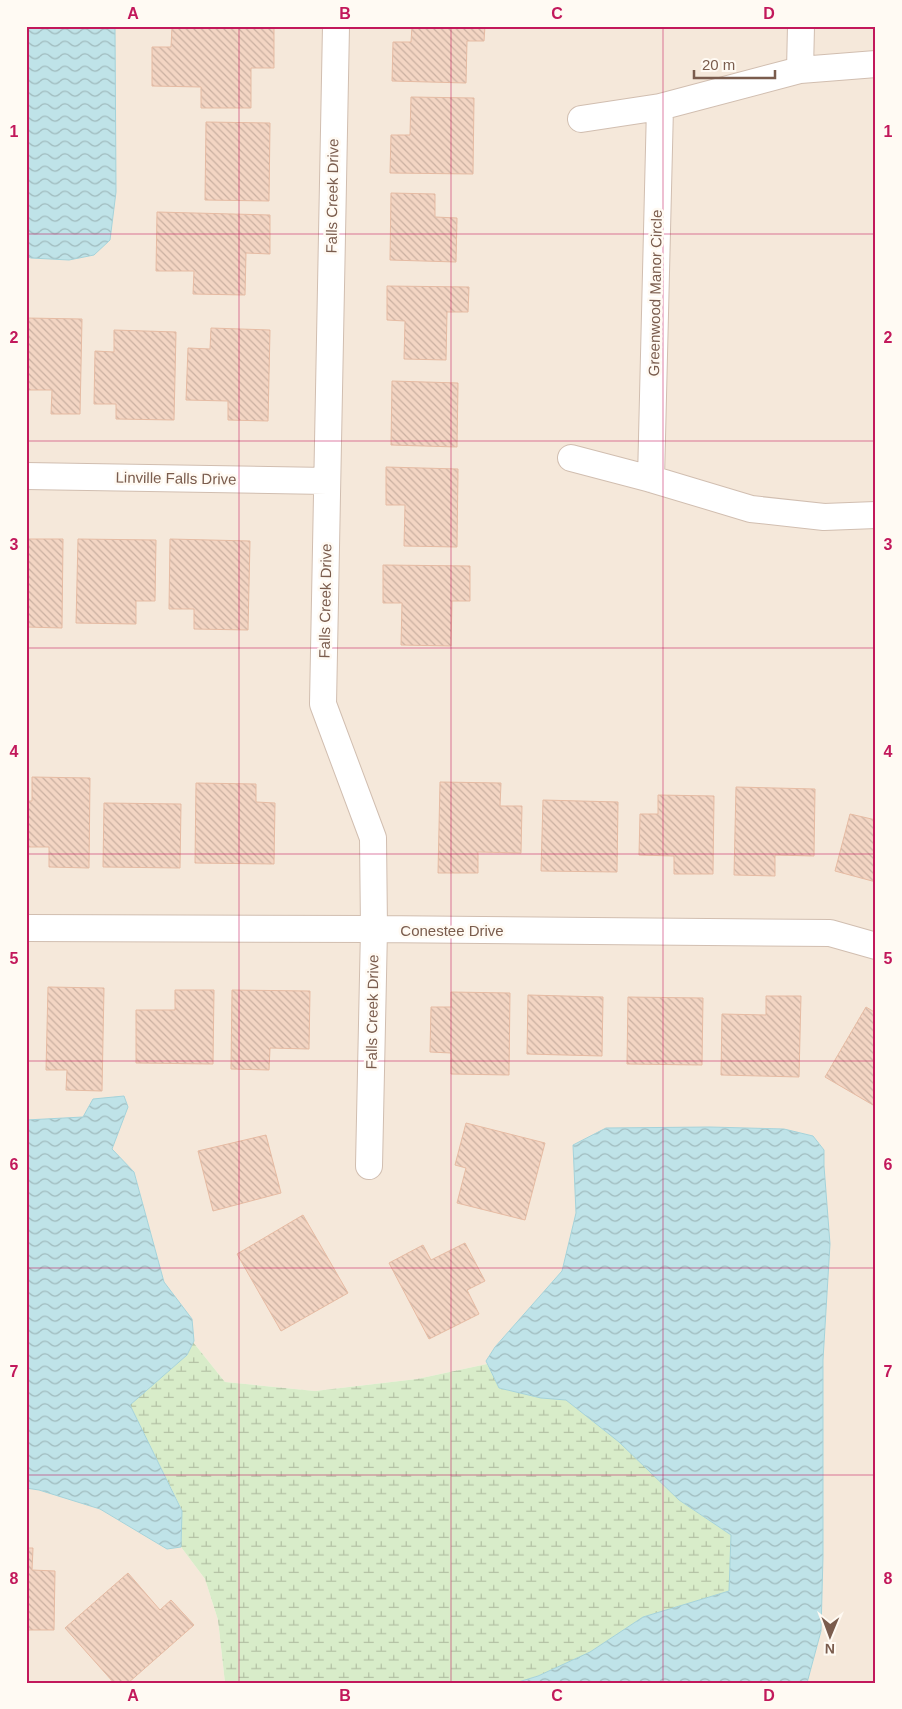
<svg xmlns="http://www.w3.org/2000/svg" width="902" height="1709" viewBox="0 0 902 1709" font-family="Arial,sans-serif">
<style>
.residential{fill:#f5e8da}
.wetland{fill:url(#wetland-marsh)}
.water{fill:url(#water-waves);stroke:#a5d3da}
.building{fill:url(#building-back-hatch);stroke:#e6bba3}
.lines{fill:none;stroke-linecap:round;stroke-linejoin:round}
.minor-casing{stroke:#d1beb0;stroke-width:28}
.minor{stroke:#fff;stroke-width:26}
.grid{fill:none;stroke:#c2185b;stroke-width:1;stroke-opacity:0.55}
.labels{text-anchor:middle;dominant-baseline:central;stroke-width:5;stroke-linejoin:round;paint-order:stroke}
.street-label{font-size:15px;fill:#7a5c4d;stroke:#fffaf3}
.neatline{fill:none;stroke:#c2185b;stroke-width:2}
.grid-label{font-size:16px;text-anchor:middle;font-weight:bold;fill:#c2185b}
</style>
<defs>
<pattern id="wetland-marsh" width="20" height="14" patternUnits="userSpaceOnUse" patternTransform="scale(1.25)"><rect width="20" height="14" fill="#d8ecc9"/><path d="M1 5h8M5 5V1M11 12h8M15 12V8" fill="none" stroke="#b4c2a5"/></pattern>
<pattern id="water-waves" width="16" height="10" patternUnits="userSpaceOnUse" patternTransform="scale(1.25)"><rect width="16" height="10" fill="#bfe3e8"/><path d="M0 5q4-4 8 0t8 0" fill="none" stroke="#a0bbbe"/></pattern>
<pattern id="building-back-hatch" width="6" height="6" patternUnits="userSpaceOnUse" patternTransform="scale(1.25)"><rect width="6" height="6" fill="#f3d5c3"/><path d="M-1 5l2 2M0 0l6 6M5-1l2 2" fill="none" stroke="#cab0a1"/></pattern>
</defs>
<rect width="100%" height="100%" fill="#fdf6ec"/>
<path class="residential" d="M115,26H876V1683H807L821,1631L823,1556V1360L830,1244L824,1166V1150L813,1136L784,1129L710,1127L573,1145L577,1213L562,1271L495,1347L486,1361L487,1364L417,1379L315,1391L225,1382L193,1342L192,1319L164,1282L134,1172L112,1149L117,1136L83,1117L26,1120V256L31,258L69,260L94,255L110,240L116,192Z
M26,1488L39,1490L100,1509L167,1549L181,1547L205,1579L218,1620L225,1683H26Z"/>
<path class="wetland" d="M193,1342L225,1382L315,1391L417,1379L487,1364L499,1388L541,1398L566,1400L619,1442L679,1500L731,1535L729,1591L643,1617L590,1652L538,1676L515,1683H225L218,1620L205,1579L181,1547L182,1510L130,1405L187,1355Z"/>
<path class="water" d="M26,26H115L116,192L110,240L94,255L69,260L31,258L26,256Z
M124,1096L128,1107L112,1149L134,1172L164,1282L192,1319L194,1341L187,1355L130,1405L182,1511L181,1547L167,1549L100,1509L39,1490L26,1488V1120L83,1117L93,1099Z
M710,1127L784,1129L813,1136L824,1150V1166L830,1244L823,1360V1556L821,1631L807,1683H515L538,1676L590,1652L643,1617L729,1591L731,1535L679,1500L619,1442L566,1400L541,1398L499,1388L486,1361L495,1347L562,1271L576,1213L573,1145L606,1128Z"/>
<path class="building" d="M412,26H485L484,41H467L466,83L392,81L393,42H411Z
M172,27H274V68H251V108H201V87L152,86V47H171Z
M411,97L474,98L473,174L390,173L391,135H410Z
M206,122L270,123L269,201L205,200Z
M391,193L435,194V217L457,218L456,262L390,260Z
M157,212L270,215V254L246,253L245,295L193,294L194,271H156Z
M387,286L469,287L468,312H447L446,360L404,359L405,321L387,320Z
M26,318L82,319L80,414H51L52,390H26Z
M211,328L270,330L268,421L228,420V401L186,400L188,348L210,349Z
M114,330L176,332L174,420L116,419V404H94L95,351L114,352Z
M392,381L458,383L457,447L391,445Z
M386,467L458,469L457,547L404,546L405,505H386Z
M26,539H63L62,628L26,627Z
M78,539L156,540L155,601H136V624L76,623Z
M170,539L250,541L248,630L194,629V609H169Z
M383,565L470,566V601H452L451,646L401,645L402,603H383Z
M32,777L90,778L89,868L49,867V847H26V801H32Z
M440,782L501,783L500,806H522L521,853L478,852V873H438Z
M196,783L256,784V802L275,803L274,864L195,863Z
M736,787L815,789L814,856L775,855V876L734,875Z
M658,795L714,796L713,874H674V856L639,855L640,814H658Z
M543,800L618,802L617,872L541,871Z
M104,803L181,804L180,868L103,867Z
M850,814L876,820V882L835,871Z
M48,987L104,988L102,1091L66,1090L67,1070H46Z
M175,990H214L213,1064L136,1063V1010H175Z
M232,990L310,991L309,1049L270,1048L269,1070L231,1069Z
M451,992L510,993L509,1075L451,1074V1053L430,1052L431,1007H451Z
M528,995L603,997L602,1056L527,1054Z
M766,996H801L799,1077L721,1075L722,1014L766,1015Z
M628,997L703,998L702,1065L627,1064Z
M866,1007L876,1013V1100L873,1105L825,1077Z
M466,1123L545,1143L525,1220L457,1203L466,1168L455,1165Z
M266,1135L281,1193L213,1211L198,1151Z
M303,1215L348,1293L281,1331L237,1254Z
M874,1235H876V1300H873Z
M465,1243L485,1281L467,1290L479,1314L429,1339L389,1263L423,1245L431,1260Z
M26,1548H33L32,1570L55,1571L54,1630H26Z
M128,1573L160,1610L171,1600L194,1625L128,1683H114L65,1628Z"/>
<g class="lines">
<defs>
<path id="minor" d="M336,26L323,704L373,838L374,929L369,1166
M800,70L801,26
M581,119L660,107L800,70L876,64
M571,458L651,479L751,509L824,517L876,515
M26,476L327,481
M651,479L660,107
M26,928L374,929L830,933L876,946"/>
</defs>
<use href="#minor" class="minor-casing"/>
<use href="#minor" class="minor"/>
</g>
<path class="grid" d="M239,26V1683M451,26V1683M663,26V1683M26,234H876M26,441H876M26,648H876M26,854H876M26,1061H876M26,1268H876M26,1475H876"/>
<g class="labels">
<g class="street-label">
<text transform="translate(332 196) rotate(-89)">Falls Creek Drive</text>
<text transform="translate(655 293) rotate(-89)">Greenwood Manor Circle</text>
<text transform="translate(176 478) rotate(1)">Linville Falls Drive</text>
<text transform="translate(325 601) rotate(-89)">Falls Creek Drive</text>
<text x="452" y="930">Conestee Drive</text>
<text transform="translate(372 1012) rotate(-89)">Falls Creek Drive</text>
</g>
</g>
<rect width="902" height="1709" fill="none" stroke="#fffaf3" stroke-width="55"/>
<g transform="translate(830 1636) rotate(181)" stroke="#fffaf3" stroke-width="4" paint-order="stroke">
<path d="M0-4L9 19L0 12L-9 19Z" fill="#7a5c4d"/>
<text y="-8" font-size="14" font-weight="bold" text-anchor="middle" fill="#7a5c4d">N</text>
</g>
<path d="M694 70v8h81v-8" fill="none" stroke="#7a5c4d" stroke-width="2.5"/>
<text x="702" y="70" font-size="15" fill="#7a5c4d" stroke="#fffaf3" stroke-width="4" paint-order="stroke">20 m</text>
<rect x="28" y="28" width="846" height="1654" class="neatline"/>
<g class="grid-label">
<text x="133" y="19">A</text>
<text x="345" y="19">B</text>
<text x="557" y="19">C</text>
<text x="769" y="19">D</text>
<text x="14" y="137">1</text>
<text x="888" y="137">1</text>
<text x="14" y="343">2</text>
<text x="888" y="343">2</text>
<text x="14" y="550">3</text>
<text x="888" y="550">3</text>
<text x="14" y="757">4</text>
<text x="888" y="757">4</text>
<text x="14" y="964">5</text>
<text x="888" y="964">5</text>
<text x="14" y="1170">6</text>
<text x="888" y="1170">6</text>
<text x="14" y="1377">7</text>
<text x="888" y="1377">7</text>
<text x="14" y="1584">8</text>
<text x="888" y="1584">8</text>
<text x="133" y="1701">A</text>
<text x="345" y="1701">B</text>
<text x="557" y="1701">C</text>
<text x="769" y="1701">D</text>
</g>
</svg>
